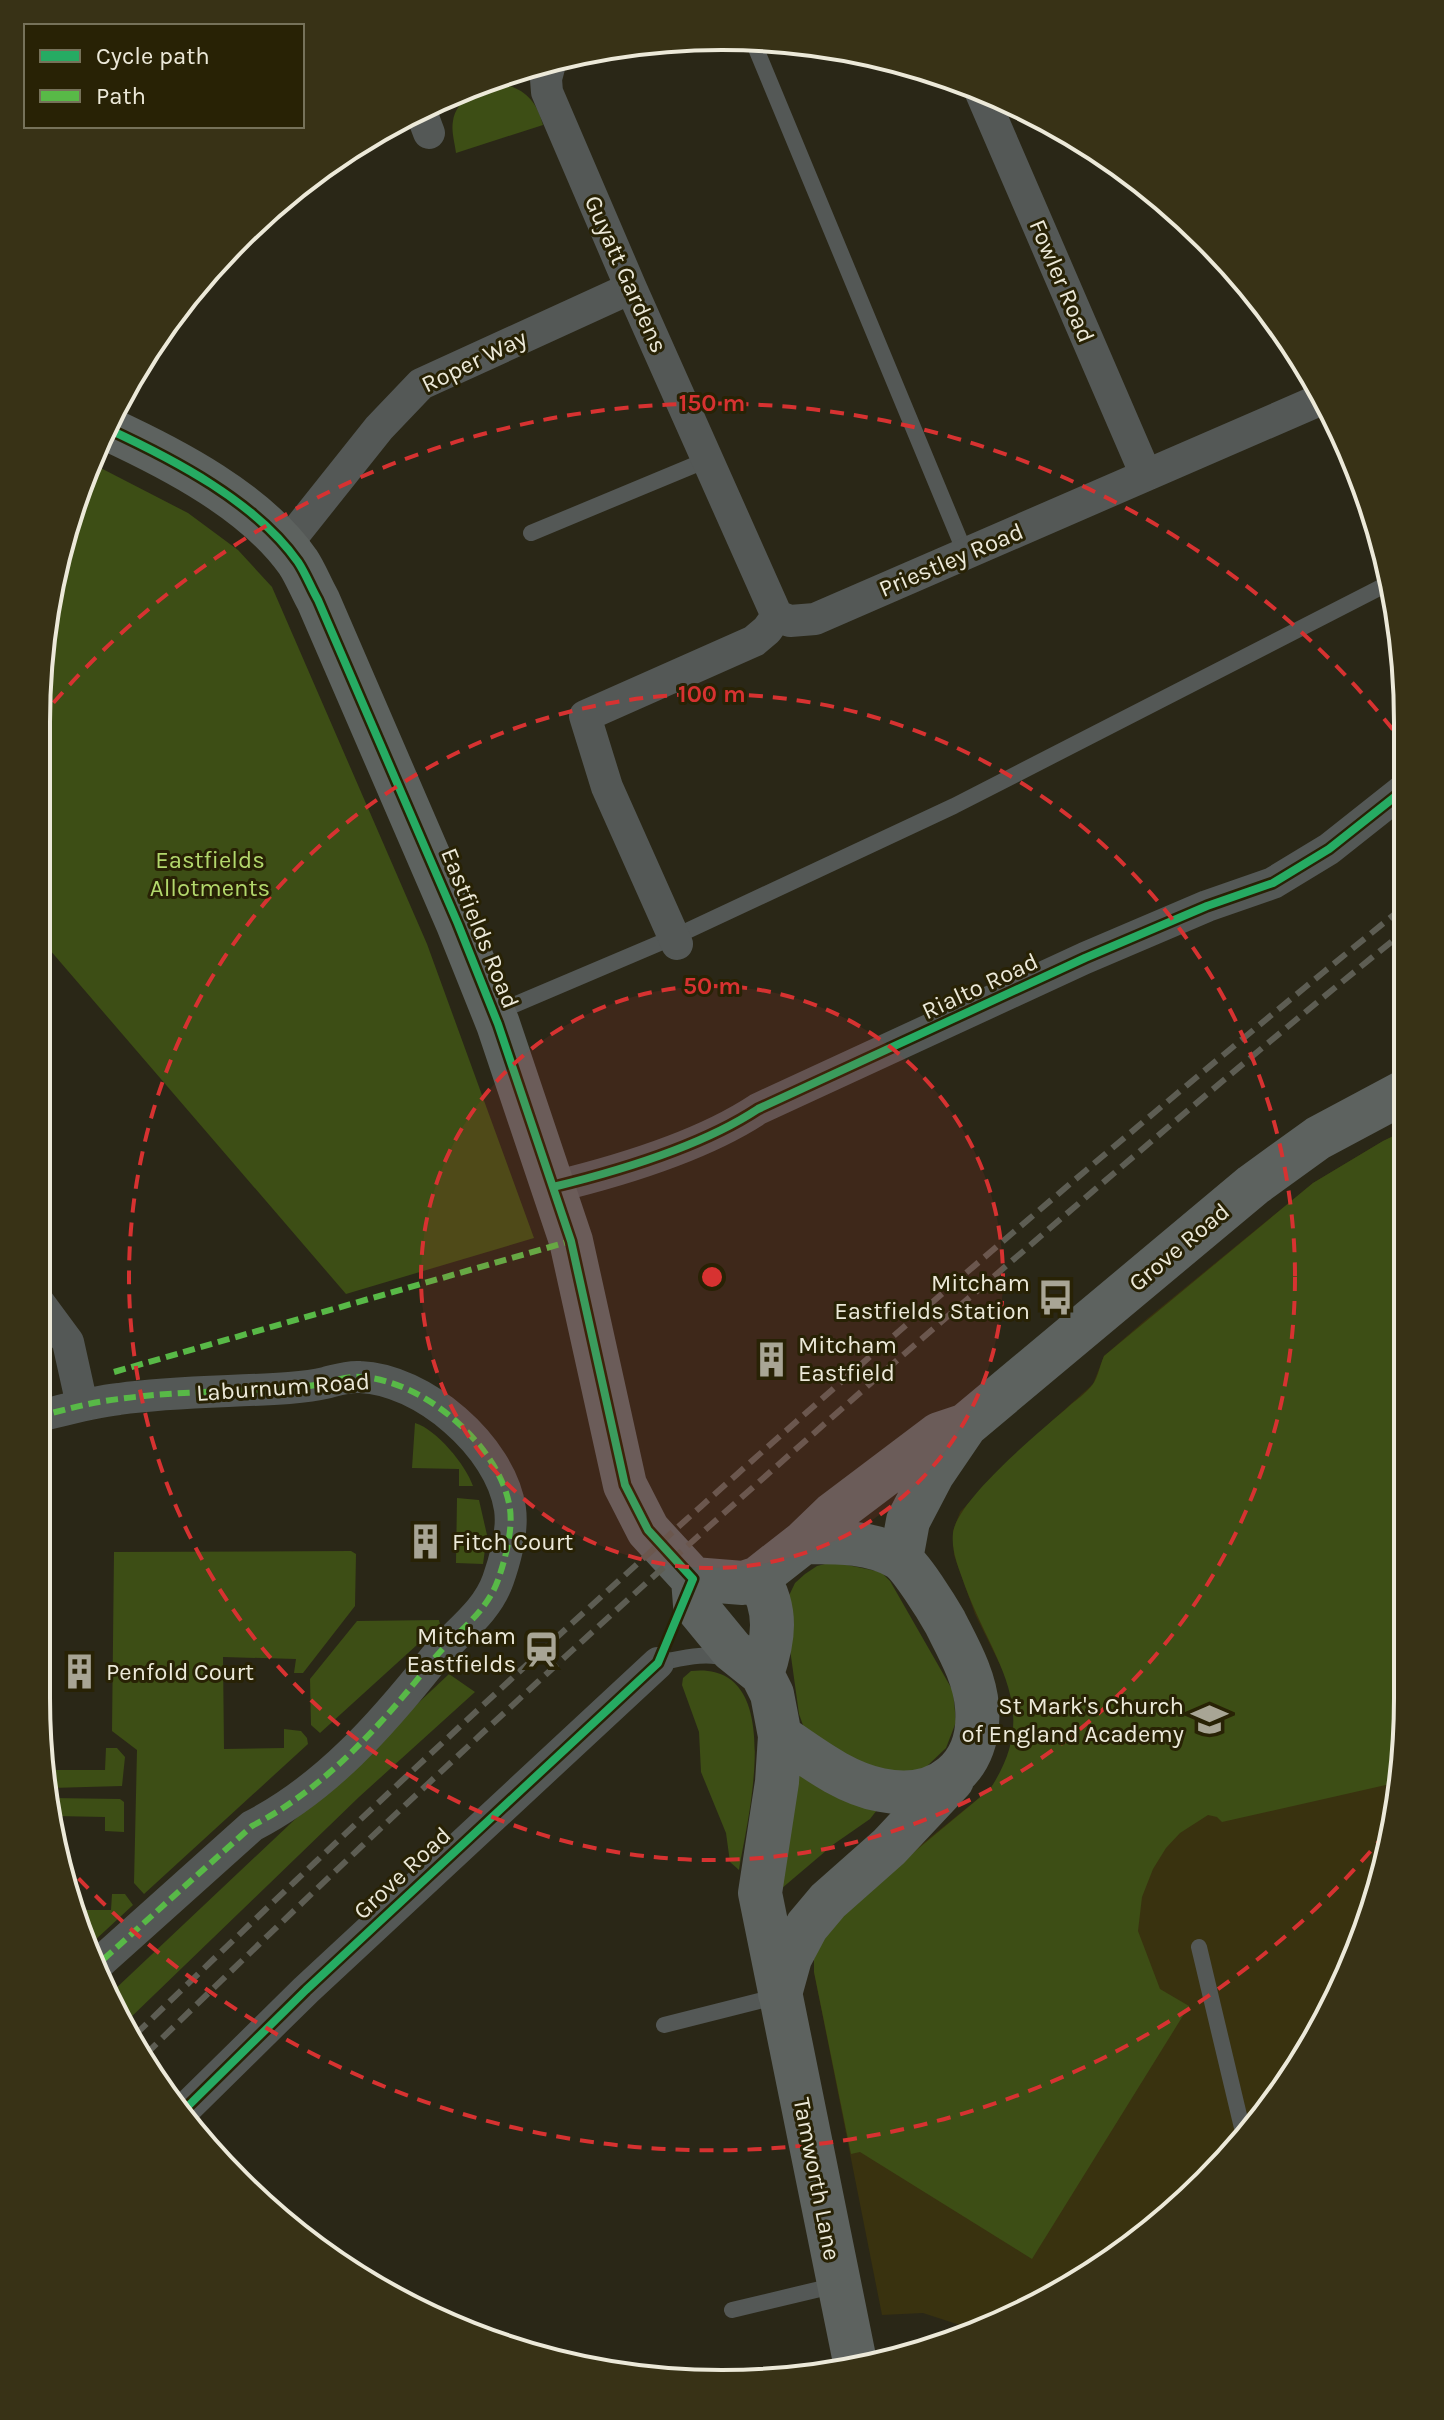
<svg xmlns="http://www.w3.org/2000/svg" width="1444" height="2420" viewBox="0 0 1444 2420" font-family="Karla,sans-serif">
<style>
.built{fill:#39320f}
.green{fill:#3d4e15}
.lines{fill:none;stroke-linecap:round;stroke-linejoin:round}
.lane{stroke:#545856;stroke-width:16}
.street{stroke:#545856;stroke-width:32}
.secondary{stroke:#5d625f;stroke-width:44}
.rail{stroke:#5d5d53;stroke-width:6;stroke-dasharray:16 8;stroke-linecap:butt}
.quiet{stroke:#58b947;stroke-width:6;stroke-dasharray:12 6;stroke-linecap:butt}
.cycleway-casing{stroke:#282205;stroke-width:13}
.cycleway{stroke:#26ab63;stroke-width:8}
.ring{fill:none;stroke:#d73231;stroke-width:4;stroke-dasharray:14 10}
.labels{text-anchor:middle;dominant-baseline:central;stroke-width:6;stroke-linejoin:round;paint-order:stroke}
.street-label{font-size:24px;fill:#ece9d9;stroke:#282205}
.park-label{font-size:24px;fill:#b3d86c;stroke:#282205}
.poi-label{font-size:24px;fill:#ece9d9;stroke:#282205;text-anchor:end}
.rim{fill:none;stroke:#ece9d9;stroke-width:4}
.centre{fill:#d73231;stroke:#282205;stroke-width:4}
.ring-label{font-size:24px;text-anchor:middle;font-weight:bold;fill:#d73231;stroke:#282205;stroke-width:6;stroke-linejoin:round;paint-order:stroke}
</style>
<rect width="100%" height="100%" fill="#2a2717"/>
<path class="built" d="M1406,1130V1743L1371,1919L1292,2079L1139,2243L975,2330L923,2313L882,2315L814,1972L906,1857L990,1789L1006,1766L1014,1734V1706L1007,1679L975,1614L954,1555L953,1531L960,1512L1023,1447L1093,1384L1104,1356L1143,1322L1313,1183L1383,1141Z"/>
<path class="green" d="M501,84C525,88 537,102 543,125L456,153C455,144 451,131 453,121C456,99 481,87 501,84Z
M91,463L188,513L238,550L272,587L427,944L534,1238L346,1294L37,935L38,677L73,501Z
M1406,1130V1743L1399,1782L1222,1822L1217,1817L1208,1815L1180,1833L1166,1848L1153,1869L1142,1897L1138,1931L1160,1989L1189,2006L1032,2259L860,2152L851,2154L814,1972V1959L825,1926L990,1789C1043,1709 993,1662 965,1586C959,1568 951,1552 953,1533C957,1500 1039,1432 1066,1409C1074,1401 1087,1393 1093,1384C1098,1377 1100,1365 1104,1356L1313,1183L1383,1141Z
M415,1423C436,1429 466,1465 473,1486H459V1469L412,1468Z
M457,1498L479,1500L487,1535L483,1564L456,1563Z
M351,1551L356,1554L355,1606L303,1673H294L296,1659L223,1657L224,1749L284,1748V1729L301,1731L307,1738L308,1744L144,1894L134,1883L137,1750L112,1731L114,1552Z
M833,1562L881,1572L890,1581L953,1691L956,1722L946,1748L925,1768L881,1777L804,1728L799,1714L784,1606L795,1583L805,1574L817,1566Z
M36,1600H48V1770H105L106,1748H117L125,1757L122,1786L51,1788L36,1698Z
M439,1620L440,1624L320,1733L311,1725L310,1679L357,1621Z
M691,1671C789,1660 747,1820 739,1870L730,1862L726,1833L701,1772L699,1732L682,1685L683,1678Z
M449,1674L475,1692L359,1797L127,2021L112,1992Z
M797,1774L877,1810L870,1819L834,1844L781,1889Z
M52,1798L120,1799L124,1802V1832L105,1831V1817L55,1816Z
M112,1894H125L133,1905L93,1942L83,1929H78L71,1910H111Z"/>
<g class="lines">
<path class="lane" d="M752,39L966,555
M531,533L709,459
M495,1013L674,937L954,806L1391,582
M658,1663C680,1659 706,1651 727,1659
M1199,1947L1243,2132
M664,2025L779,1996
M732,2310L837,2285"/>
<path class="street" d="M551,60L546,79L547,92L631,288L777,616
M978,86L1146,475
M420,109L429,133
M285,546L379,428L421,384L631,288
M677,944L607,787L585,716L754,641L767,630L777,616L790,621L815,619L1324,398
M553,1187C619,1171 702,1146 758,1109L1085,958L1207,906L1273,883L1329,849L1406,788
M37,1300L68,1342L82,1405
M36,1417C64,1410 91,1402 119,1399C175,1391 233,1392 289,1388C301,1387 313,1386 325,1383C337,1380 347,1376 360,1377C422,1379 501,1446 510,1509C513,1530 505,1560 498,1580C486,1614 455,1633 433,1660C382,1724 326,1788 252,1826L97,1965
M178,2116L306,1990L658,1663"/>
<path class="secondary" d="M108,429C173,459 256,502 298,562C306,574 311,588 318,600L458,924L498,1024L571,1241L625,1485L648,1530L693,1579L743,1583L758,1578L804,1542L833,1514L939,1434L966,1425
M901,1559L908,1521L932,1475L966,1425L1253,1185L1318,1138L1406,1091
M758,1578C778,1610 774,1639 762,1674L772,1694L780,1736L777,1782L760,1893L855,2362
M693,1579L695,1605L732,1650L762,1674
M780,1736C811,1757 844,1783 881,1790C939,1802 982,1767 977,1707C975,1677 958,1648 945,1622C937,1608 911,1566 899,1558C871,1541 835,1542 804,1542
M780,1994L790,1958L807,1926L828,1901L889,1847L952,1780"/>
<path class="rail" d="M135,2035C542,1640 965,1262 1406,905
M145,2055C416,1789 696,1533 984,1285C1123,1165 1263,1045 1406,930"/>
<path class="quiet" d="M114,1372L571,1241
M36,1417C64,1410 91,1402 119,1399C175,1391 233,1392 289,1388C301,1387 313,1386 325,1383C337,1380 347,1376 360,1377C422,1379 501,1446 510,1509C513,1530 505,1560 498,1580C486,1614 455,1633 433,1660C382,1724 326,1788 252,1826L97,1965"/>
<defs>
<path id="cycleway" d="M108,429C173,459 256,502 298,562C306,574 311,588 318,600L458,924L498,1024L571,1241L625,1485L648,1530L693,1579L658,1663L306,1990L178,2116
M553,1187C619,1171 702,1146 758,1109L1085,958L1207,906L1273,883L1329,849L1406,788"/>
</defs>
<use href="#cycleway" class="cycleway-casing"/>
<use href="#cycleway" class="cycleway"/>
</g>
<circle cx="712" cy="1277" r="291" fill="#d73231" fill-opacity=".12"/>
<g class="ring">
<circle cx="712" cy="1277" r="291"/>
<circle cx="712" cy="1277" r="583"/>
<path d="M1386 1833A874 874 0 0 1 68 1867M38 721A874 874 0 0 1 1405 745"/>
</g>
<defs>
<symbol id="bus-bare" viewBox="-9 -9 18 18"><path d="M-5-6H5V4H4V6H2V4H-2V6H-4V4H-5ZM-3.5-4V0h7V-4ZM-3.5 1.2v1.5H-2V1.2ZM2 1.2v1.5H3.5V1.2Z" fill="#a8a595" stroke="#282205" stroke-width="2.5" paint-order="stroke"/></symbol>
<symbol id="building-bare" viewBox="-9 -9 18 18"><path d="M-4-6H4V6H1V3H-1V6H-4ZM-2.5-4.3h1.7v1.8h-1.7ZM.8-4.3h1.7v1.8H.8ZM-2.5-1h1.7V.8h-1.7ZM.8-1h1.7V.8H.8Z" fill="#a8a595" stroke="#282205" stroke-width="2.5" paint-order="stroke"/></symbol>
<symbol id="station-bare" viewBox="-9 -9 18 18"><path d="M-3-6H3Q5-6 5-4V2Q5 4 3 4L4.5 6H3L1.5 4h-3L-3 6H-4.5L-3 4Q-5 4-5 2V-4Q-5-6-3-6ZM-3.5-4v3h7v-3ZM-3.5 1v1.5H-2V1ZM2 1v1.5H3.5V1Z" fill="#a8a595" stroke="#282205" stroke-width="2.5" paint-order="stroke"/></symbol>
<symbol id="school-bare" viewBox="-9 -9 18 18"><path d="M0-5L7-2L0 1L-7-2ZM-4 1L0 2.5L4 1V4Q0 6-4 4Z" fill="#a8a595" stroke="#282205" stroke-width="2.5" paint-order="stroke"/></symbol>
</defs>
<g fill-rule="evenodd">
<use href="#bus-bare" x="1030" y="1272" width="51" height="51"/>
<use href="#building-bare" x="746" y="1334" width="51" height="51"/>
<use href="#building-bare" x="400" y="1516" width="51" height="51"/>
<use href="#station-bare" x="516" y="1624" width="51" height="51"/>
<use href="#building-bare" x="54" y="1646" width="51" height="51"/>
<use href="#school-bare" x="1184" y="1694" width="51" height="51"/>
</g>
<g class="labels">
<g class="street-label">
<text transform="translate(626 274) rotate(66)">Guyatt Gardens</text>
<text transform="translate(1062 281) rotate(67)">Fowler Road</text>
<text transform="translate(474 361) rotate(-26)">Roper Way</text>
<text transform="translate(951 560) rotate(-23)">Priestley Road</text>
<text transform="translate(480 928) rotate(68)">Eastfields Road</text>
<text transform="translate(980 986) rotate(-25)">Rialto Road</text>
<text transform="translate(1179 1247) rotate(-40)">Grove Road</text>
<text transform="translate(283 1387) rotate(-4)">Laburnum Road</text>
<text transform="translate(402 1873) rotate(-43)">Grove Road</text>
<text transform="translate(817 2179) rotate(79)">Tamworth Lane</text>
</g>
<g class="park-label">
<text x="210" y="860">Eastfields<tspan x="210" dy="28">Allotments</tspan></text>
</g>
<g class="poi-label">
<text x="1030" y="1283">Mitcham<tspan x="1030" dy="28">Eastfields Station</tspan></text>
<text x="798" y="1345" text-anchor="start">Mitcham<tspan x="798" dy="28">Eastfield</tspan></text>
<text x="452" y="1542" text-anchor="start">Fitch Court</text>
<text x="516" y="1636">Mitcham<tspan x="516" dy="28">Eastfields</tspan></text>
<text x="106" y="1672" text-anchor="start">Penfold Court</text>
<text x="1184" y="1706">St Mark's Church<tspan x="1184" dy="28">of England Academy</tspan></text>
</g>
</g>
<path d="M0 0H1444V2420H0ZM722 50H722A672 672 0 0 1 1394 722V1698A672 672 0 0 1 722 2370H722A672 672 0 0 1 50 1698V722A672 672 0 0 1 722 50Z" fill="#383216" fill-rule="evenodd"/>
<path class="rim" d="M722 50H722A672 672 0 0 1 1394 722V1698A672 672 0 0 1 722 2370H722A672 672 0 0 1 50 1698V722A672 672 0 0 1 722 50Z"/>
<circle cx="712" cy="1277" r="12" class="centre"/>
<g class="ring-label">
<text x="712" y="411">150 m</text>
<text x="712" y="702">100 m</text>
<text x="712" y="994">50 m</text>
</g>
<rect x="24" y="24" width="280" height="104" fill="#282205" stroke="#76725a" stroke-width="2"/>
<rect x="40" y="50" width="40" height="12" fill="#26ab63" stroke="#76725a" stroke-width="2"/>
<text x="96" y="64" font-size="24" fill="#ece9d9">Cycle path</text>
<rect x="40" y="90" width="40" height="12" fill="#58b947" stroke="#76725a" stroke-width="2"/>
<text x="96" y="104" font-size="24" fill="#ece9d9">Path</text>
</svg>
